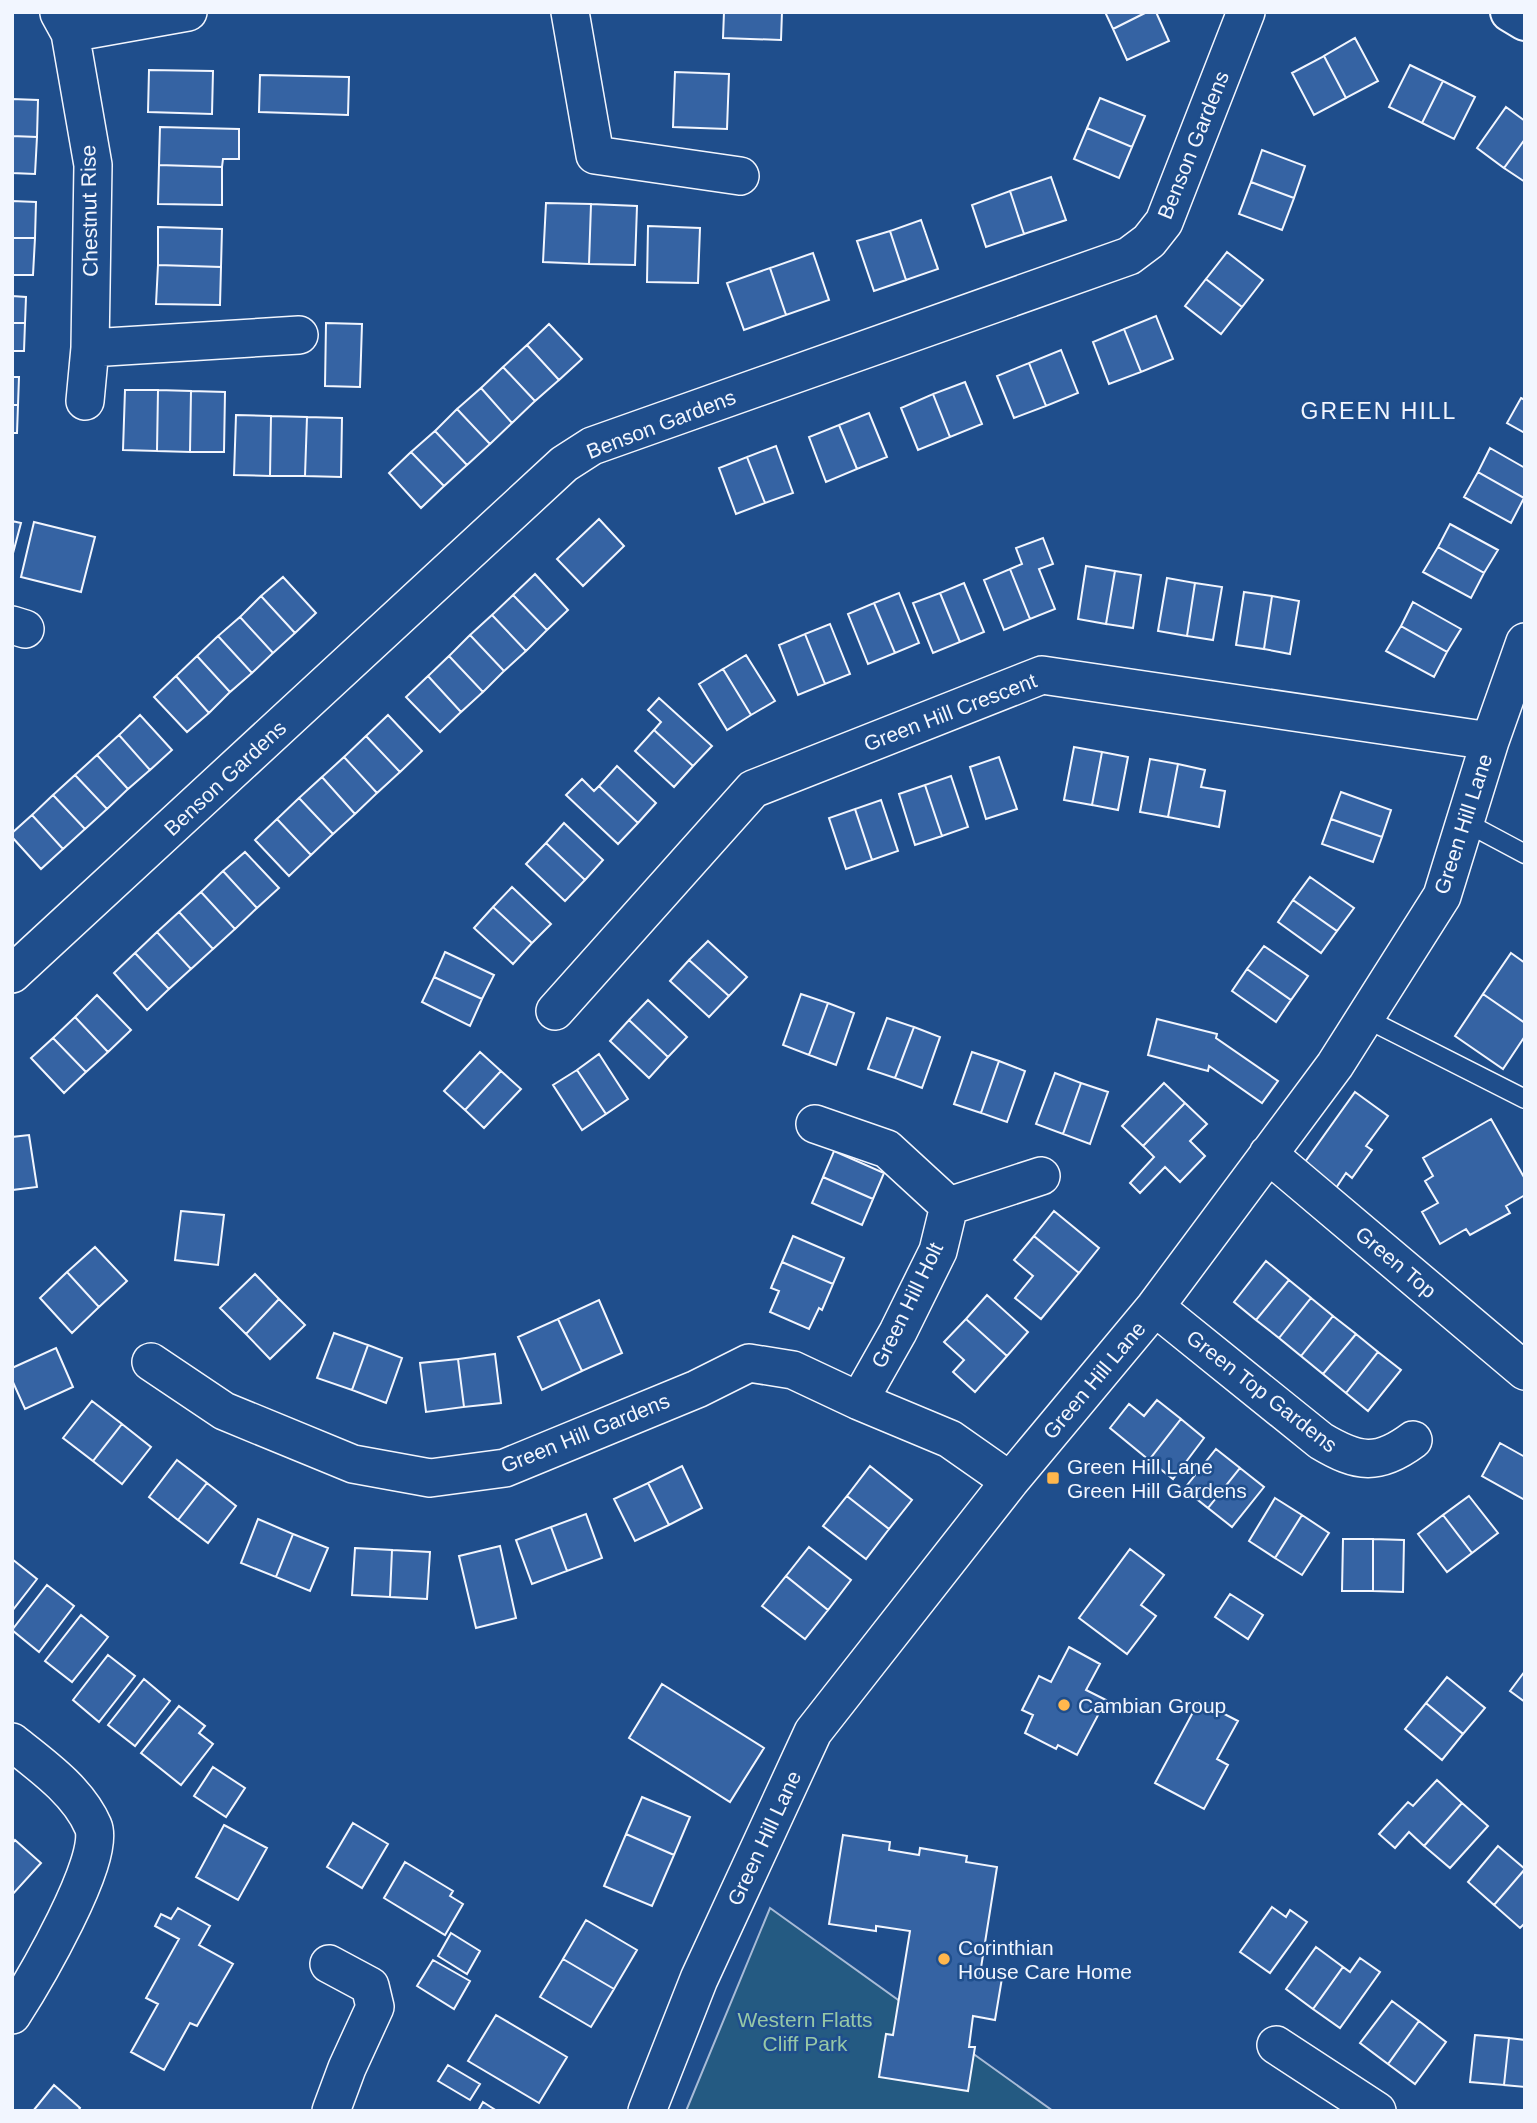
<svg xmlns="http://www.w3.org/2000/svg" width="1537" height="2123" viewBox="0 0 1537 2123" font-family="Helvetica,sans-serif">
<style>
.green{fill:#245a82;stroke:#a8bbd7;stroke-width:2}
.building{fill:#3563a3;stroke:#f2f6ff;stroke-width:2}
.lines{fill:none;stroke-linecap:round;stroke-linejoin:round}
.lane-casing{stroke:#f2f6ff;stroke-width:21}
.street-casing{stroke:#f2f6ff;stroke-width:40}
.secondary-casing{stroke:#f2f6ff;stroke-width:42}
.lane{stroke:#1f4e8c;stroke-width:18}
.street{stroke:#1f4e8c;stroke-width:37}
.secondary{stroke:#1f4e8c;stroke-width:38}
.poi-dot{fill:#ffb74d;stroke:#1f4e8c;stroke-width:2.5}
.labels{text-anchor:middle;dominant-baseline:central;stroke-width:5;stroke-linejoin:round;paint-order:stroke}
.street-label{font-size:21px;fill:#f2f6ff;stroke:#1f4e8c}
.poi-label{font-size:21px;fill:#f2f6ff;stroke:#1f4e8c;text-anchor:start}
.park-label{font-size:21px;fill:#97c8a6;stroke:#1f4e8c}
.neighbourhood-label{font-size:23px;letter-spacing:2px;fill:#f2f6ff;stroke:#1f4e8c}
</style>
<rect width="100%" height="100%" fill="#1f4e8c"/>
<path class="green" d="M770,1908L1053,2111H686Z"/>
<path class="building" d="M724,12H782L781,40L723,38Z
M1105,12H1147L1113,29Z
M1147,12H1156L1169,41L1127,60L1113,29Z
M1355,38L1378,81L1346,98L1324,56Z
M1324,56L1346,98L1314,115L1292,73Z
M1410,65L1443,81L1422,123L1389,107Z
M149,70L213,71L212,114L148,112Z
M675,72L729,74L727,129L673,127Z
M260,75L349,77L348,115L259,112Z
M1443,81L1475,97L1454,139L1422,123Z
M1100,98L1145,116L1132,147L1087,128Z
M12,99L38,100L37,137L12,136Z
M1506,107L1525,121V139L1504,168L1477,148Z
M160,127L239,129V159H223L222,167L159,165Z
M1087,128L1132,147L1119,178L1074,159Z
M12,136L37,137L35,174L12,173Z
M1525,139V182L1504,168Z
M1262,150L1305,166L1294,198L1251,182Z
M159,165L222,167V205L158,204Z
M1051,177L1066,220L1024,234L1010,191Z
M1251,182L1294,198L1282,230L1239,214Z
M1010,191L1024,234L986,247L972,205Z
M12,201L36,202L35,238H12Z
M546,203L591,204L589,264L543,262Z
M591,204L637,206L635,265L589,264Z
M921,220L938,269L906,280L890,231Z
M648,226L700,228L698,283L647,282Z
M158,227L222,229L221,267L158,265Z
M890,231L906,280L874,291L857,241Z
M12,238H35L33,275H12Z
M1227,252L1263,280L1242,307L1206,279Z
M813,253L829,300L786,315L770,268Z
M158,265L221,267L220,305L156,304Z
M770,268L786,315L744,330L727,283Z
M1206,279L1242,307L1221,334L1185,306Z
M12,296L26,297L25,323H12Z
M1156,316L1173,359L1141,372L1124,329Z
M12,323H25L24,351H12Z
M326,323L362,324L360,387L325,386Z
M549,324L582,359L559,380L527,345Z
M1124,329L1141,372L1109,384L1093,342Z
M527,345L559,380L535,401L503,367Z
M1061,350L1078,393L1046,406L1029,363Z
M1029,363L1046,406L1014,418L997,376Z
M503,367L535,401L512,423L481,388Z
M12,377H19L18,405H12Z
M965,382L982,424L950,437L933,394Z
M481,388L512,423L490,444L457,409Z
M125,390H158L157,451L123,450Z
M158,390L191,391L190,452L157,451Z
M191,391L225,392L224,452H190Z
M933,394L950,437L918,450L901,408Z
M1521,398L1525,400V433L1507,423Z
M12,405H18L17,433H12Z
M457,409L490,444L467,465L435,431Z
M869,413L887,457L857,469L839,425Z
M236,415L271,416L270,476L234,475Z
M271,416L307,417L305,476H270Z
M307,417L342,418L341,477L305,476Z
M839,425L857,469L826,482L809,437Z
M435,431L467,465L444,486L411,452Z
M776,446L793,493L765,503L747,457Z
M1490,448L1525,468L1524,498L1478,472Z
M411,452L444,486L421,508L389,473Z
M747,457L765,503L736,514L719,468Z
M1478,472L1524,498L1511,523L1464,497Z
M599,519L624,546L583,586L557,559Z
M12,521L21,523L12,557Z
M34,522L95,537L81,592L21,577Z
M1450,524L1498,550L1484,573L1438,547Z
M1043,538L1053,564L1039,569L1055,609L1030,619L1010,569L1022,564L1016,548Z
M1438,547L1484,573L1471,598L1423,572Z
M1086,566L1115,571L1106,624L1078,619Z
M1010,569L1030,619L1004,630L984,580Z
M1115,571L1141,575L1133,628L1106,624Z
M535,574L568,610L547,630L513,595Z
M283,577L316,613L295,633L261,596Z
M1167,578L1195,583L1187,636L1158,631Z
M964,583L984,632L960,642L940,593Z
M1195,583L1222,587L1213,640L1187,636Z
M1244,592L1272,596L1264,649L1236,645Z
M899,593L919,643L895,653L874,603Z
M940,593L960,642L933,653L913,603Z
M513,595L547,630L526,651L492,615Z
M261,596L295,633L273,653L240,617Z
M1272,596L1299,601L1290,654L1264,649Z
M1413,602L1461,629L1447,652L1401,626Z
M874,603L895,653L868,664L848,614Z
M492,615L526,651L504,671L470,635Z
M240,617L273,653L252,673L218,636Z
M830,624L850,674L825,684L805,634Z
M1401,626L1447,652L1434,677L1386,651Z
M805,634L825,684L798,695L779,645Z
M470,635L504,671L483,692L449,656Z
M218,636L252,673L230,692L197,656Z
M746,655L775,701L751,715L723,669Z
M197,656L230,692L209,713L176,676Z
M449,656L483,692L461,712L428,676Z
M723,669L751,715L727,730L699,684Z
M176,676L209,713L187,732L154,697Z
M428,676L461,712L440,732L406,697Z
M659,698L712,746L693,766L654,730L661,722L648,710Z
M140,715L172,750L150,770L119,735Z
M388,715L422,751L400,772L366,736Z
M654,730L693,766L674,787L635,751Z
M119,735L150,770L128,789L97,755Z
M366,736L400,772L377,793L344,757Z
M1074,747L1102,752L1092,805L1064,800Z
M1102,752L1128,757L1118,810L1092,805Z
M97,755L128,789L107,809L75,775Z
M344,757L377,793L355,814L322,777Z
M999,757L1017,809L986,819L970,767Z
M1150,759L1178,764L1168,817L1140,812Z
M1178,764L1205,770L1201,787L1225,791L1219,827L1168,817Z
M617,766L656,803L638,823L599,786Z
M75,775L107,809L85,829L53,795Z
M951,776L968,827L942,836L925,785Z
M322,777L355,814L333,834L299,798Z
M582,779L594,791L599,786L638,823L618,844L566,795Z
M925,785L942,836L915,845L899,794Z
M1341,792L1391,810L1382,837L1331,819Z
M53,795L85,829L63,849L32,815Z
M299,798L333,834L311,855L277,819Z
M881,800L898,851L872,860L855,809Z
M855,809L872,860L846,869L829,818Z
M32,815L63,849L41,869L12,837V833Z
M277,819L311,855L289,876L255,840Z
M1331,819L1382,837L1373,862L1322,844Z
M564,823L603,860L585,880L546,843Z
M546,843L585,880L565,901L526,864Z
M245,852L279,888L257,908L223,871Z
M223,871L257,908L235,929L201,892Z
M1310,877L1354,908L1337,931L1293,900Z
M512,887L551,924L532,943L493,907Z
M201,892L235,929L213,949L179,912Z
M1293,900L1337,931L1321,953L1278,922Z
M493,907L532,943L513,964L474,928Z
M179,912L213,949L191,969L157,932Z
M157,932L191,969L169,989L135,953Z
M708,941L747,977L729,996L689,960Z
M1264,946L1308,976L1291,1000L1247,969Z
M445,952L494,975L482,999L434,977Z
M135,953L169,989L147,1010L114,973Z
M1511,953L1525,963V1023L1483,994Z
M689,960L729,996L709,1017L670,981Z
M1247,969L1291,1000L1276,1022L1232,991Z
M434,977L482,999L470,1026L422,1002Z
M801,994L828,1003L809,1055L783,1045Z
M1483,994L1525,1023V1036L1503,1069L1455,1036Z
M97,995L131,1030L108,1052L75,1017Z
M648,1000L687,1037L668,1057L629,1020Z
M828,1003L854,1013L836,1065L809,1055Z
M75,1017L108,1052L86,1072L53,1038Z
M887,1018L914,1027L895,1078L868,1069Z
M1157,1019L1217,1034L1216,1038L1278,1081L1262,1103L1209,1066L1208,1071L1148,1055Z
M629,1020L668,1057L649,1078L610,1041Z
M914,1027L940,1037L922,1088L895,1078Z
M53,1038L86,1072L64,1093L31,1058Z
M480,1052L501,1071L465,1110L444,1091Z
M972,1052L999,1061L981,1113L954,1104Z
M599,1054L628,1099L606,1114L577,1070Z
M999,1061L1025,1071L1007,1122L981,1113Z
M577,1070L606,1114L582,1130L553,1085Z
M501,1071L521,1089L484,1128L465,1110Z
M1055,1073L1081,1083L1063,1134L1036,1124Z
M1081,1083L1108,1092L1090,1144L1063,1134Z
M1164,1083L1185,1103L1143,1146L1122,1126Z
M1355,1092L1388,1116L1366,1146L1372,1150L1352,1178L1346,1173L1328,1200L1295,1176Z
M1185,1103L1207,1124L1190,1141L1205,1156L1180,1182L1165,1167L1140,1193L1130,1183L1154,1157L1143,1146Z
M1491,1119L1525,1179V1195L1506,1206L1510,1213L1470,1235L1466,1229L1440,1244L1422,1212L1438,1203L1425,1181L1433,1176L1423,1158Z
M29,1135L37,1187L12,1190V1137Z
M834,1151L884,1173L873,1199L823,1177Z
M823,1177L873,1199L862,1225L812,1203Z
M181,1211L224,1215L218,1265L175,1260Z
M1054,1211L1099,1248L1079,1273L1034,1236Z
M793,1236L844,1258L833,1284L782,1262Z
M1034,1236L1079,1273L1041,1319L1015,1298L1033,1276L1014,1260Z
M95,1247L127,1281L99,1307L67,1272Z
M1266,1261L1289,1280L1256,1320L1234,1302Z
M782,1262L833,1284L822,1310L819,1308L809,1329L770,1312L779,1291L771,1288Z
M67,1272L99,1307L72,1333L40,1298Z
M255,1274L279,1299L246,1334L220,1308Z
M1289,1280L1311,1298L1279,1338L1256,1320Z
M987,1295L1028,1332L1007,1356L966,1319Z
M1311,1298L1333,1316L1301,1356L1279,1338Z
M279,1299L305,1325L270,1359L246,1334Z
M599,1300L622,1353L582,1371L558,1319Z
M1333,1316L1356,1334L1323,1374L1301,1356Z
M558,1319L582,1371L542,1390L518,1337Z
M966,1319L1007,1356L975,1392L953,1372L964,1360L944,1342Z
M334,1333L368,1345L352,1390L317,1378Z
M1356,1334L1378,1352L1346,1393L1323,1374Z
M368,1345L402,1358L386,1403L352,1390Z
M56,1348L73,1387L25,1409L12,1380V1368Z
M1378,1352L1401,1370L1368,1411L1346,1393Z
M495,1354L501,1403L464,1407L458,1359Z
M458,1359L464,1407L426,1412L420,1363Z
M1157,1400L1181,1419L1149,1460L1110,1428L1129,1404L1144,1416Z
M92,1401L122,1424L93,1461L63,1438Z
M1181,1419L1204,1438L1173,1479L1149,1460Z
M122,1424L151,1447L122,1484L93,1461Z
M1500,1443L1525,1457V1500L1482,1476Z
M1216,1449L1240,1468L1208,1508L1184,1489Z
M177,1460L207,1483L178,1520L149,1497Z
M682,1466L702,1508L669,1525L648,1483Z
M870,1466L912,1500L889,1529L847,1496Z
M1240,1468L1264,1487L1232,1527L1208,1508Z
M207,1483L236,1506L208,1543L178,1520Z
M648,1483L669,1525L635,1541L614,1499Z
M847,1496L889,1529L866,1559L823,1526Z
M1469,1496L1498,1533L1472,1553L1443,1515Z
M1275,1498L1302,1515L1275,1558L1249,1541Z
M586,1514L602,1558L567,1571L551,1527Z
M1302,1515L1329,1533L1302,1575L1275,1558Z
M1443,1515L1472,1553L1447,1572L1418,1534Z
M258,1519L293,1534L276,1577L241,1563Z
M551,1527L567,1571L532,1584L516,1540Z
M293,1534L328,1548L310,1591L276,1577Z
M1343,1539H1373V1591H1342Z
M1373,1539L1404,1540L1403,1592L1373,1591Z
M500,1546L516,1618L476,1628L459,1556Z
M809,1547L851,1580L828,1610L786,1576Z
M355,1548L392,1550L390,1597L352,1595Z
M1130,1549L1164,1575L1141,1605L1156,1616L1127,1654L1079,1618Z
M392,1550L430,1552L427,1599L390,1597Z
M12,1559L37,1579L12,1611Z
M786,1576L828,1610L805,1639L762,1606Z
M47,1585L74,1606L39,1652L12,1630Z
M1230,1594L1263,1615L1248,1639L1215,1617Z
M81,1615L108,1637L72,1682L45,1661Z
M1069,1647L1100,1664L1086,1690L1106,1700L1077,1755L1058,1745L1056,1749L1025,1733L1033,1715L1022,1710L1039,1676L1051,1682Z
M108,1655L135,1676L99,1722L73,1700Z
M1525,1671V1702L1510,1691Z
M1447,1677L1485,1708L1463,1734L1426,1703Z
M144,1679L170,1701L135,1746L108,1725Z
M662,1684L764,1748L730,1802L629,1738Z
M1199,1701L1238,1721L1217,1759L1228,1765L1204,1809L1155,1783Z
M1426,1703L1463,1734L1442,1760L1405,1729Z
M179,1706L205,1726L199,1733L213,1744L181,1785L141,1753Z
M213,1767L245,1788L226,1817L194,1796Z
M1437,1780L1462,1803L1424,1846L1409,1832L1395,1848L1379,1834L1408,1802L1413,1806Z
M642,1797L690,1817L674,1855L626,1834Z
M1462,1803L1488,1826L1450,1868L1424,1846Z
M353,1823L388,1844L362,1888L327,1867Z
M224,1825L267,1848L238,1900L196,1877Z
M626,1834L674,1855L652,1906L604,1886Z
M843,1835L890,1842L889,1850L919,1855L920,1848L967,1856L966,1862L997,1867L980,1974L1002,1978L995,2020L973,2016L969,2047H975L968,2091L879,2077L886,2034L893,2035L910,1931L876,1926V1931L829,1924Z
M15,1840L41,1863L12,1895V1844Z
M1498,1846L1525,1869L1494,1905L1468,1882Z
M405,1862L453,1891L450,1896L463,1904L445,1935L384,1898Z
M1525,1869V1923L1520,1928L1494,1905Z
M1272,1907L1286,1917L1290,1910L1307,1922L1270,1973L1240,1952Z
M178,1908L210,1926L199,1945L233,1964L197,2026L190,2023L164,2070L131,2052L158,2004L146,1998L179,1939L155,1926L161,1914L171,1919Z
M586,1920L637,1950L614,1989L563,1959Z
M451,1933L480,1951L467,1974L438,1956Z
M1316,1947L1343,1967L1313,2009L1286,1989Z
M1360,1958L1380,1972L1340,2028L1313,2009L1343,1967L1350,1972Z
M563,1959L614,1989L591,2027L540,1997Z
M433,1960L470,1981L454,2009L417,1986Z
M1392,2001L1419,2021L1388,2064L1360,2043Z
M496,2015L567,2057L539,2103L468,2061Z
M1419,2021L1446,2042L1415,2084L1388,2064Z
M1475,2035L1509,2038L1504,2085L1470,2082Z
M1509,2038L1525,2040V2087L1504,2085Z
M448,2065L480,2084L470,2100L438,2081Z
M54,2085L80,2108L78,2111H33Z
M483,2102L497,2111H478Z"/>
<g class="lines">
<defs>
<path id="lane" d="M1465,822L1525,854
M1365,1018L1525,1099"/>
<path id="street" d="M570,12L595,155L740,176
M59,13L70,33L188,12
M70,33L93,165L90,348L299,335
M85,401L90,348
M12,625L25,629
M12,974L564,464L592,446L1129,256L1149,241L1164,222L1246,12
M555,1011L753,789L1042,675L1490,741
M815,1124L887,1149L949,1206
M1268,1154L1525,1371
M1155,1307L1321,1441C1358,1463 1378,1466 1413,1440
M151,1362L224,1411L353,1464L430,1478L505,1468L697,1389L749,1363L793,1370L859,1401L950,1439L1010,1481
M859,1401L898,1332L938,1251L949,1206L1041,1176
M12,1742C41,1765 78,1791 93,1826C107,1858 32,1984 12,2015
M329,1964L370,1986L375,2007L347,2068L331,2111
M1276,2045L1377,2111
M647,2111L699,1979L813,1732L1010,1481L1155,1307L1335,1065L1442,896L1490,741L1525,642"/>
<path id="secondary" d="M1510,12L1525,21"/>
</defs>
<use href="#lane" class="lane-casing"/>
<use href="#street" class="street-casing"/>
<use href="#secondary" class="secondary-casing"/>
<use href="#lane" class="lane"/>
<use href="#street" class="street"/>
<use href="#secondary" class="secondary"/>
</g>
<g class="poi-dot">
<rect x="1046" y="1471" width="14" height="14" rx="3.5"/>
<circle cx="1064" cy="1705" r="7"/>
<circle cx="944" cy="1959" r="7"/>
</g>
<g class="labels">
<g class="street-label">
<text transform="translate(1193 145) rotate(-68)">Benson Gardens</text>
<text transform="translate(89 211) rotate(-91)">Chestnut Rise</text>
<text transform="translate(661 424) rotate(-21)">Benson Gardens</text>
<text transform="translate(950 712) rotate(-21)">Green Hill Crescent</text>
<text transform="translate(225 778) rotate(-43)">Benson Gardens</text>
<text transform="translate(1463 824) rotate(-72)">Green Hill Lane</text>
<text transform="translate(1396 1262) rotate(40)">Green Top</text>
<text transform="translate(907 1305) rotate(-64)">Green Hill Holt</text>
<text transform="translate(1094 1380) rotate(-50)">Green Hill Lane</text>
<text transform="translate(1262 1391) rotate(38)">Green Top Gardens</text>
<text transform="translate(585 1433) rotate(-22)">Green Hill Gardens</text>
<text transform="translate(764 1838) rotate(-65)">Green Hill Lane</text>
</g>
<g class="poi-label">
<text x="1067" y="1466">Green Hill Lane<tspan x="1067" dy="24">Green Hill Gardens</tspan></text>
<text x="1078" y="1705">Cambian Group</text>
<text x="958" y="1947">Corinthian<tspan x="958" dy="24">House Care Home</tspan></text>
</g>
<g class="park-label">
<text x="805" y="2019">Western Flatts<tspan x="805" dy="24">Cliff Park</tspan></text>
</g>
<g class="neighbourhood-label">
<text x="1379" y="411">GREEN HILL</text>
</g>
</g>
<rect width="1537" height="2123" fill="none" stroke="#f2f6ff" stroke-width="28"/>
</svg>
